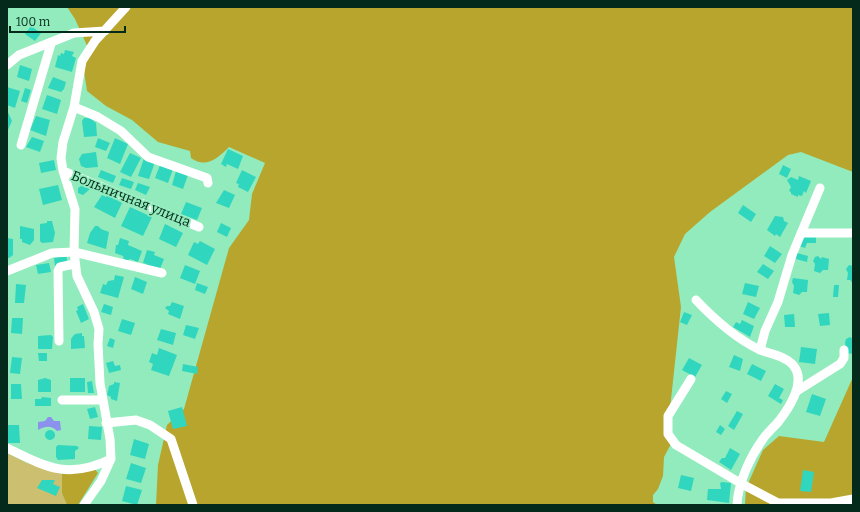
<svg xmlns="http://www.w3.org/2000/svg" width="860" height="512" viewBox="0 0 860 512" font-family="Bitter,serif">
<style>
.green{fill:#ccbf70}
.forest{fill:#b7a52e}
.water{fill:#8c91ed}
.building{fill:#31d6be}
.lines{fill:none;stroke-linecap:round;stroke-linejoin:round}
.minor{stroke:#fff;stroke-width:9}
.labels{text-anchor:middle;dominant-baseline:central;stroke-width:3.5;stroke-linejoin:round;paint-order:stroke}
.street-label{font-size:14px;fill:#032a1a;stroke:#92ebbc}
</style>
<rect width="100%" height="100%" fill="#92ebbc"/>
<path class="green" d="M7,453L27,463L62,474V493L67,505H7Z"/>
<path class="forest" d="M67,7H853V172L801,152L788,155L710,212L685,234L674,257L681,307L669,418L671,444L664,457L663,476L658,489L653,495V502L657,505H156L158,465L167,425L184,409L229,248L249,220L252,194L265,163L229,147C218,158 206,169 191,158L190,151L158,142L132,120L106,106L87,91L84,71L89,50L75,19Z
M853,377V505H745L746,488L763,450L779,436L824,442Z
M94,468L98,473L78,505H67L62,493V474Z"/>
<path class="water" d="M48,417H51L54,421H60L61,430L57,431C52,425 44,426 38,430V422L45,421Z"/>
<path class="building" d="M31,26L41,33L35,41L25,34Z
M65,50L74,52L72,56L76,58L72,72L55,67L58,55L60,56L61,53L64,54Z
M20,65L32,69L29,81L17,77Z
M53,77L66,82L64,89L61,92L48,88Z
M7,87L20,91L15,108L7,105Z
M25,88L31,90L27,103L21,101Z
M47,95L61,100L57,114L42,109Z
M7,110L12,121L7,132Z
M36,116L50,120L46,136L30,130Z
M84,118H90L96,123L97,136L84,137L82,121Z
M32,137L44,141L40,152L26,147Z
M98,138L110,143L106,151L95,147Z
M115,138L128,144L120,164L107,158Z
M228,149L243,156L238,169L227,164L226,167L221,164Z
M96,152L98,167L86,168L81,166L79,159L82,154Z
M130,153L141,158L131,177L120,172Z
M144,158L155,162L149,179L138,176Z
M54,160L56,170L41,173L39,163Z
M160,165L173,169L168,183L155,178Z
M783,165L791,169L787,178L779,174Z
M101,170L116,176L113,183L98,177Z
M242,170L256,177L248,192L238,187L239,184L236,183Z
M176,171L188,175L183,189L172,185Z
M799,176L811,181L806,193L804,191L802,196L798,195V197L791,194V192L789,191L791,187L787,180L791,177L798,180Z
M122,178L134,182L131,189L119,185Z
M138,183L150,187L146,195L135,190Z
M58,185L62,200L43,205L39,189Z
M81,186L90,189L83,195L78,193V188Z
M224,190L235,195L229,208L216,203Z
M102,195L106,197L107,195L122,203L115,218L94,207Z
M186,202L202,208L197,220L181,214Z
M743,205L756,214L751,222L738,213Z
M130,207L152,217L143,236L121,226Z
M775,216L783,217L784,221L788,223L780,237L776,234L775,236L767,230Z
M47,221H52L55,233L53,242L42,243L40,241V224L47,223Z
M221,223L231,228L227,237L217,232Z
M165,224L183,233L176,247L159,239Z
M20,226L34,229V240L30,245L22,242V239H20Z
M95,226H98L101,229L109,232L106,249L87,243L90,233Z
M804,236L816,237V243H807L805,248L799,246Z
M7,238L13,239V255L9,258H7Z
M120,238L129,241L128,245L142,251L138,262L130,259L127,261L124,260L123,256L115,253L116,245H118Z
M200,241L215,249L207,265L188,255L194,242L198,244Z
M770,246L782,254L775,263L764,256Z
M147,250L155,252L154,255L164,259L160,269L146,266L147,264L143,263Z
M797,253L808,256L807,262L796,259Z
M66,255L68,264L55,266L54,258Z
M818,256L821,259L822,257L829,259L828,270H823L820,273L814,271L815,264L813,261L815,257Z
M49,263L51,272L38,274L36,265Z
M763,264L774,271L768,279L757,272Z
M185,265L200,271L195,284L180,278Z
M849,265L853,266V283L850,280H847L848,273L846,269Z
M115,275L124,277L118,298L100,293L103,284L106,285L108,281L114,280Z
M135,277L147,282L143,294L131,289Z
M793,278L808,280L807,292H802L799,295L793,293L794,286L792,282Z
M197,283L208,287L205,294L195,290Z
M745,283L759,286L756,297L742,294Z
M16,284L26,285L24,303H15Z
M834,285H839L838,297H833Z
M172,302L184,306L180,319L168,314L169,311L165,308L167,306H170Z
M748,302L760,308L754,319L743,314Z
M83,304L89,319L81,323L76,311L78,310L77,307Z
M104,304L113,307L111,315L101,312Z
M684,312L692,315L687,325L680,322Z
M829,313L830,325L820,326L818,314Z
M794,314L795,327H785L784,315Z
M12,318H23L22,334L11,333Z
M122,319L135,323L131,335L118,331Z
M742,320L754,326L750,337L733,327L736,322L740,324Z
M186,325L199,328L195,339L183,335Z
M161,329L176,333L173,345L157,340Z
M82,333V336H84L85,348L71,349V339L73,336L75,334Z
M51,335L53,337L52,349H38V336Z
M850,337L853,339V354L847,353L845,343L846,339Z
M110,338L115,340L113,348L107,346Z
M801,347L817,349L815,364L799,362Z
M159,348L177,355L169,376L151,370L153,364L149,362L152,353L157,355Z
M38,353H47V361H39Z
M734,355L743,359L740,371L729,367Z
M12,357L22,358L20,374L10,373Z
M689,358L702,365L695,377L682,370Z
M113,361L115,366L120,365L121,370L109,373L106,363Z
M183,364L198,367L197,374L182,371Z
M752,364L766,371L761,381L747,374Z
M45,378L51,380V392H38V380Z
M70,378H85V392H70Z
M92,381L94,393H88L87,382Z
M114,382L120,383L117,401L111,399V397L107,395L109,386L114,384Z
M11,384H21L22,399H11Z
M775,384L784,389L779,398L783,400L781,404L768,396Z
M726,391L732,394L727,403L721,399Z
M812,394L826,399L820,416L806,412Z
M42,397L51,398V406H35V399H41Z
M95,407L98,417L90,419L87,409Z
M182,407L187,426L173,429L168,411Z
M737,411L743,414L734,430L728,426Z
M7,425H19L20,443H7Z
M720,425L725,429L721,435L716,432Z
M89,426L102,427L101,440L88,439Z
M45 435a5 5 0 1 1 10 0a5 5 0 1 1-10 0Z
M134,439L149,444L145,459L130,455Z
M58,445L77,446L79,448L75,451V459L58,460L56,457V447Z
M730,448L740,454L731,470L719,462L722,458H725Z
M131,463L146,468L141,483L126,479Z
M803,470L814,472L811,492L800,491Z
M681,475L694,478L691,491L678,488Z
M42,480H55L53,484L60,487L56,496L37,488Z
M722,482L731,483L729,503L707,500L708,489H721L720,483Z
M126,486L142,490L137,505L122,501Z"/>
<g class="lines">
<path class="minor" d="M7,65L19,55L74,33L105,31
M74,107L98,117L121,131L148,157L207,178L208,183
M21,145L51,44
M63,171L199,227
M801,233H853
M7,271L52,253L74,252L162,273
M696,300C715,320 735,338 760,350
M59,341L58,271L60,267L74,264
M691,379L668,416V434L676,445L742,484L778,503H831L853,499
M797,391L840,364L844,358V350
M62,400H102
M106,423L136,420L150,425L171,439L193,505
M7,448C46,467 68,480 111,459
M84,505L101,481L111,459L110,439L100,383L98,344L99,329L94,312L77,276L74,252L75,209L63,171L61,158L63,142L74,107L82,61L95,41L126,7
M737,505C738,483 750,457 763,439C767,433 774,427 779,421C789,408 807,381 793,365C785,356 771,354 760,350L765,331L778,302L792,255L820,188"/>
</g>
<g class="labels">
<g class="street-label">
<text transform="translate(131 199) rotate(22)">Больничная улица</text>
</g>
</g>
<rect width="860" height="512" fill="none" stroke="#032a1a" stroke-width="16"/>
<path d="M10 26v6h115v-6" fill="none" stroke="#032a1a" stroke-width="2"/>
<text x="16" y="26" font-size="12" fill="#032a1a" stroke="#92ebbc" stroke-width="3" paint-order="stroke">100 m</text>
</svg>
